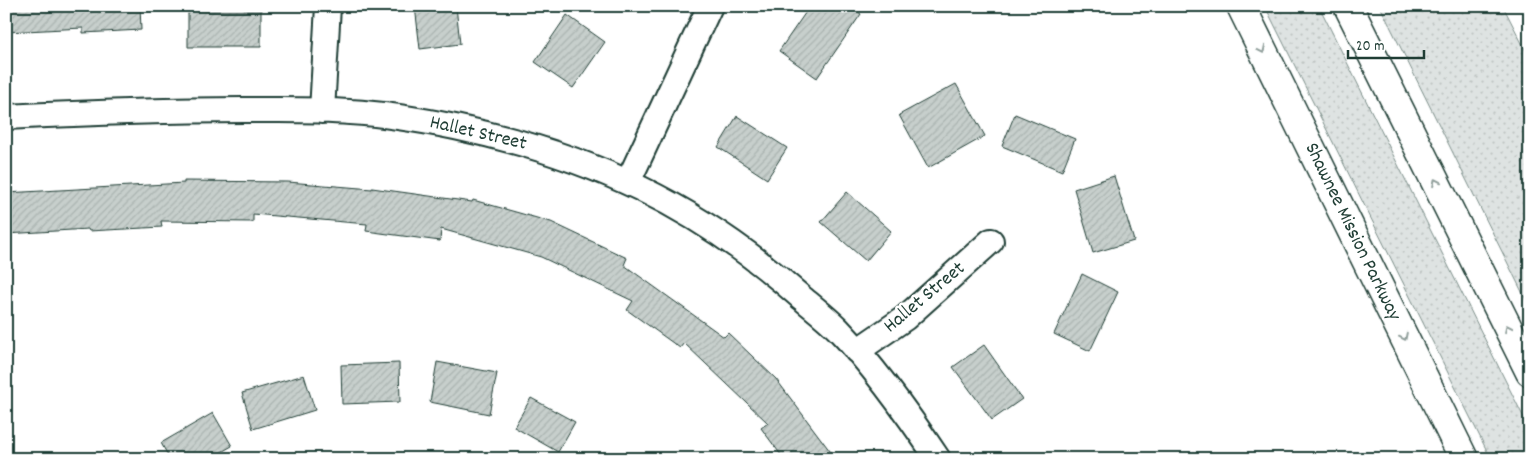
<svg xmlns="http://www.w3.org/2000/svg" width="1536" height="465" viewBox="0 0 1536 465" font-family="Dekko,sans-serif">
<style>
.grass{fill:url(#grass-dots);stroke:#7e908b}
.building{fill:url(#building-hatch);stroke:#1f3d34}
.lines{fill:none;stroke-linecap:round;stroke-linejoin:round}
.minor-casing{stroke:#1f3d34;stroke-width:28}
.motorway-casing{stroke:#1f3d34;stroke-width:31}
.minor{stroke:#fff;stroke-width:24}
.motorway{stroke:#fff;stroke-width:28}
.oneway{stroke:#8f9e9a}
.labels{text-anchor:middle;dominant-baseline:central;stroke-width:5;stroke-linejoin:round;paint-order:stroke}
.street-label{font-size:20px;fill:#1f3d34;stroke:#fff}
</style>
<defs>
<pattern id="grass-dots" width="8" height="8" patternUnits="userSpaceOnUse" patternTransform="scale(1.25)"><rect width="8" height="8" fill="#dee3e2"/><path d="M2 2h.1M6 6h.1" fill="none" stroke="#bec4c2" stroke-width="1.8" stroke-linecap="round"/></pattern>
<pattern id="building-hatch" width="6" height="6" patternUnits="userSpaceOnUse" patternTransform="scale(1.25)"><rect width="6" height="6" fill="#c7cfcc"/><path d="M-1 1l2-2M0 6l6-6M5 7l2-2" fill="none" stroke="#aab3b0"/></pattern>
</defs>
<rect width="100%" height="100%" fill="#fff"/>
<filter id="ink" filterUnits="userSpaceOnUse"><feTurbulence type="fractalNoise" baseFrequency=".02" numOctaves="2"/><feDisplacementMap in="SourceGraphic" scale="10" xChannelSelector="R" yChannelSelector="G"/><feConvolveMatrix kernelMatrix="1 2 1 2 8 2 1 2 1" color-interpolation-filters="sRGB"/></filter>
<g filter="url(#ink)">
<path class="grass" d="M1265,6H1319L1530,430V459H1491Z
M1380,6H1503L1530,59V308Z"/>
<path class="building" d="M6,6H140L141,30L83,33V28L6,32Z
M415,6H456L460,44L420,49Z
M810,6H850L861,14L817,78L779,51Z
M188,10H261V47H188Z
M567,15L605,42L573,88L535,62Z
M956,84L985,136L928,168L899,115Z
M1015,114L1075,139L1062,171L1002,146Z
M737,116L787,148L767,179L718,147Z
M1114,176L1134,241L1093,253L1074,189Z
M184,181L288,182L372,189V188L472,202L473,200L551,222L627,258L624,265L724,337L728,333L776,379L836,459H784L761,428L768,423L684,343L680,348L627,310L633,301L541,257L441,229L440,241L366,231L367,224L253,214V222L161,221L162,227L89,231L88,229L6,234V193L184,183Z
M847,192L891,231L866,261L821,222Z
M1082,274L1118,292L1090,351L1054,334Z
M984,345L1022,399L992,420L953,367Z
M437,362L497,373L489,414L430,402Z
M399,363L400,402L342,404L341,365Z
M304,375L315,410L253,429L242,393Z
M531,398L575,422L558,452L514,427Z
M213,413L232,446L209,459H170L161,443Z"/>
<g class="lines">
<defs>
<path id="minor" d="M322,111L328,6
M6,117C86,113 165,110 244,110C280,110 315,109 350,112C385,114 421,120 455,127C590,155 699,206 802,298C814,308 827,318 838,329C876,369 908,414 938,459
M628,182L710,6
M857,351L905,318L991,241"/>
<path id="motorway" d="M1241,6L1464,459
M1348,6L1530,372"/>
</defs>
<use href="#minor" class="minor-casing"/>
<use href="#motorway" class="motorway-casing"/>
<use href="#minor" class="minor"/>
<use href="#motorway" class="motorway"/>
</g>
<defs><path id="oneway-chevron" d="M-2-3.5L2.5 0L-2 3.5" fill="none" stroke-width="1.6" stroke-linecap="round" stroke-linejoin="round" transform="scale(1.25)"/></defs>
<g class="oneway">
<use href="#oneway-chevron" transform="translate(1262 50) rotate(64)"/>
<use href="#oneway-chevron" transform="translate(1436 182) rotate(-116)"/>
<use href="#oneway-chevron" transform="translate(1508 328) rotate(-116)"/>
<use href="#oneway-chevron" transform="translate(1404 337) rotate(64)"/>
</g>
</g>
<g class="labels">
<g class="street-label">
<text transform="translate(478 134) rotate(13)">Hallet Street</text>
<text transform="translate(1352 232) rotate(64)">Shawnee Mission Parkway</text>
<text transform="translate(925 298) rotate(-40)">Hallet Street</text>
</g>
</g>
<rect width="1536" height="465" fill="none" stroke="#fff" stroke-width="25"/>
<rect x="12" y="12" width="1511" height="440" fill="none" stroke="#1f3d34" stroke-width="2" filter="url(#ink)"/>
<path d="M1348 50v8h76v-8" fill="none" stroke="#1f3d34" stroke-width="2.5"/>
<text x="1356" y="50" font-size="15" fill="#1f3d34" stroke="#ffffff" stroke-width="4" paint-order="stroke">20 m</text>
</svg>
